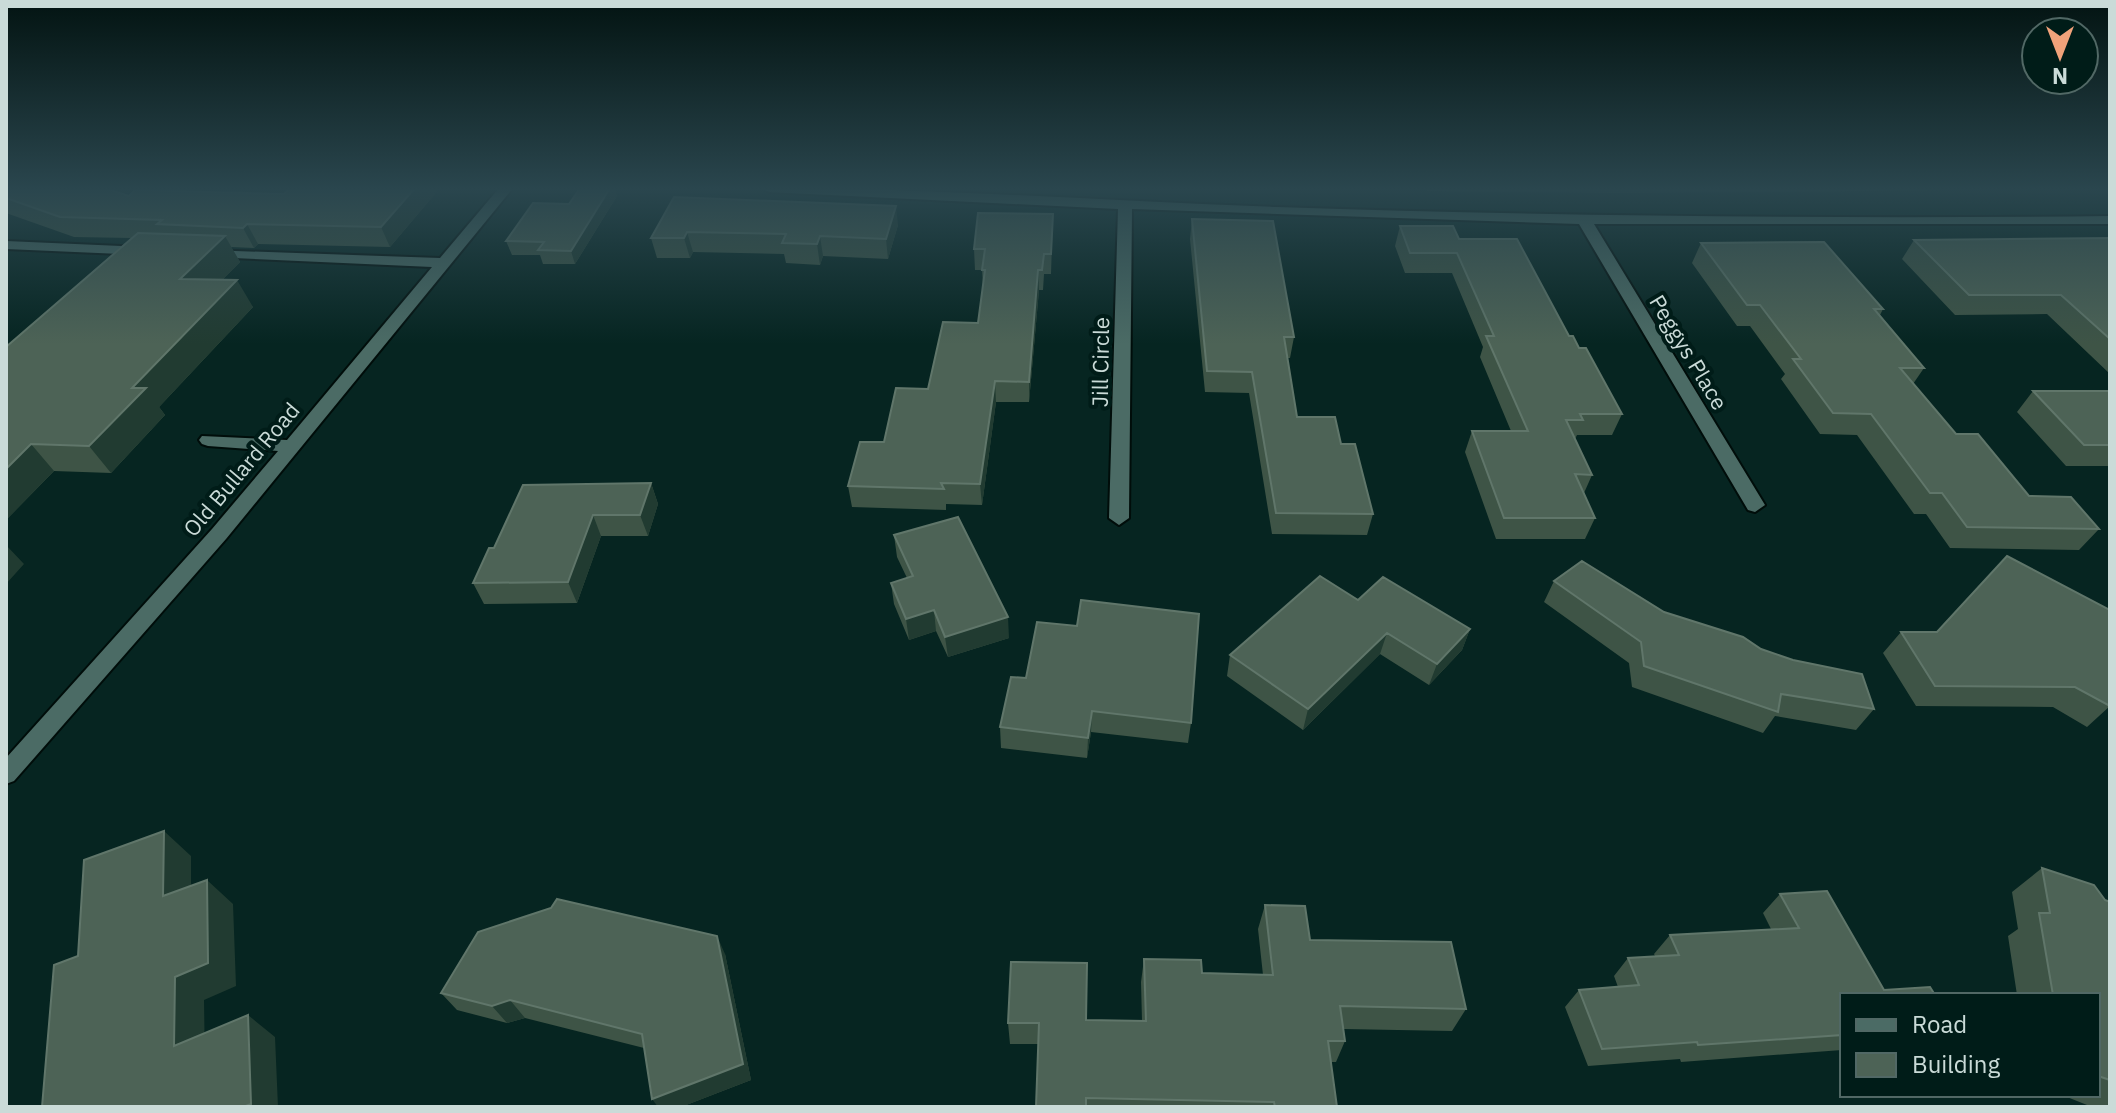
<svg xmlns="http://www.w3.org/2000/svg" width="2116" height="1113" viewBox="0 0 2116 1113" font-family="'IBM Plex Sans',sans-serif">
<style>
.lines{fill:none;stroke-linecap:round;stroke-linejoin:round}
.minor-casing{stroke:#000d0a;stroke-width:4}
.minor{fill:#4b6b65;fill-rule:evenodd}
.wall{fill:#3e5446}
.shaded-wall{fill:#213b31}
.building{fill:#4d6356;stroke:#60766a;stroke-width:2}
.labels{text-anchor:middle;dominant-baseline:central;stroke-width:8;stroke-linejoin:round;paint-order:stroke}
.street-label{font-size:22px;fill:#cadbd8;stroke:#001c18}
</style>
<rect width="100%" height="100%" fill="#062521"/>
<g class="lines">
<defs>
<path id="minor" d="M499,188H513L226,539L14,781L6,784V758L212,529L278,451L208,446L202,444L199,440L202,436L287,440L432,267L212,257L205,253L207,250L440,258Z
M762,188C934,188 1105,201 1277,207C1555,216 1832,219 2110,216V224H1594L1765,505L1755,512L1748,510L1579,224L1132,209L1129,518L1119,525L1109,518L1118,209L769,192Z
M6,241L144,247L151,251L144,255L6,249Z"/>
</defs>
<use href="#minor" class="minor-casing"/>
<use href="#minor" class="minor"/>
</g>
<path class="wall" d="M6,188L129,196L284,194L290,188H440L390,247L258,244L254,248L231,247L240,262L222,280L253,307L159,407L165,415L111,473L54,471L6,520V347L131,238L74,237L6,213Z
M1426,188H2110V189L1613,193L1427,191Z
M617,196L575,264H543L540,255H512L506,241L569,204Z
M674,197L898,225L888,259L823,256L820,265L786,263L784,254L693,252L690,258H657L651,238Z
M1053,214L1051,274H1044L1043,290H1039L1029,402H996L982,505L946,504V510L852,507L848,486L928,389L978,323L983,286L982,270H975L974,249Z
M1192,219L1294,337L1290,358H1287L1297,417L1341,444L1373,514L1367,535L1272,534L1249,393L1205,392L1190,239Z
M1400,226L1459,239L1569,336L1579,348L1622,414L1612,435H1577L1575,439L1592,475L1584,493L1595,518L1585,539H1496L1465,452L1472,431H1511L1480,357L1483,347L1452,273H1405L1395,246Z
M2110,238V374L2047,314L1955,315L1902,259L1914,240Z
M1701,243L1883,309L1880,315L1924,368L1913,384L1956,434L2029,496L2099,529L2079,550L1950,548L1926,514H1914L1857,435L1820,434L1781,379L1785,374L1750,326H1737L1692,263Z
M2033,391H2110V466H2066L2017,412Z
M651,483L658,504L648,536H601L577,603L484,604L473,583L494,548Z
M894,535L1009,638L948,657L936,631L909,640L894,604L891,583L907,578L897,557Z
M1554,581L1664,612L1761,649L1874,709L1856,730L1775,716L1763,733L1632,687L1629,663L1544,602Z
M1358,600L1470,629L1462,650L1429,685L1380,654L1303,730L1227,676L1230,655Z
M1901,632L2109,668L2110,706L2087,727L2053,707L1916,706L1883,653Z
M1011,677L1191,723L1188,743L1091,732L1087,758L1001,748L1000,727Z
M2042,868L2110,902V1107H2092L2062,1095H2098V995H2017L2008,936L2018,929L2012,892Z
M1780,894L1842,995V1050L1681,1062L1680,1059L1588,1066L1565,1007L1579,990L1618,987L1614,976L1628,958L1655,956L1654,954L1670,935L1771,929L1763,913Z
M1265,905L1310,940L1466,1009L1452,1031L1343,1029L1345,1041L1336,1062H1330L1337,1107H1036L1039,1044H1010L1008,1023L1086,1020L1142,1021L1141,982L1144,959L1202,973L1263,975L1258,929Z
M725,954L751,1080L681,1107H658L644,1048L525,1018L507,1023L457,1010L441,993Z"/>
<path class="shaded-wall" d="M415,188H440L390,247L381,227Z
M610,188H615L617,196L575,264L571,251Z
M896,206L898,225L888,259L886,239Z
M247,224L258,244L254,248L243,228Z
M687,232L693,252L690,258L684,238Z
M225,236L240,262L197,305L180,279Z
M820,236L823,256L820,265L817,244Z
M1038,270L1039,290L1029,402V382Z
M237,280L253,307L159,407L165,415L111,473L89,446L132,388Z
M995,381L996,402L982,505L980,484Z
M31,444L54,471L6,520V469Z
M651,483L658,504L648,536L640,515Z
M593,515L601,536L577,603L568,582Z
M6,545L24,564L6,584Z
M934,610L936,631L909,640L906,619Z
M1008,617L1009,638L948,657L945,637Z
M1470,629L1462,650L1429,685L1437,664Z
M1387,633L1380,654L1303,730L1308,709Z
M1092,711L1091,732L1087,758L1088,738Z
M164,831L191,856V920L163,896Z
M207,880L233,904L236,986L204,1000L205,1067L174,1046L175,977Z
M717,936L725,954L751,1080L681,1107H658L652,1099Z
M510,1000L525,1018L507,1023L492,1006Z
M248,1015L275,1037L278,1107H243Z"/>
<path class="building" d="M6,188H105L129,196L135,190L284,194L290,188H415L381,227L247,224L243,228L157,224L162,220L60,217L6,198Z
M580,188H610L571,251L538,250L544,242L506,241L533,203L569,204Z
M674,197L896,206L886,239L820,236L817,244L782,243L786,234L687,232L684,238H651Z
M978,213L1053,214L1051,254H1044L1042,270H1038L1029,382L995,381L980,484L941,483L944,489L848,486L860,442H884L896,388L928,389L943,322L978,323L985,270H982L985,249H974Z
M1192,219L1273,221L1294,337H1284L1297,417H1335L1341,444H1355L1373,514L1276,513L1252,372L1207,371Z
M1400,226H1453L1459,239H1517L1569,336H1573L1579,348H1586L1622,414H1580L1583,420H1566L1592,475L1575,474L1595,518H1504L1472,431H1528L1486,336H1494L1457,253H1410Z
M138,233L225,236L180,279L237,280L132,388H146L89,446L31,444L6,469V347Z
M2110,238V339L2061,295H1969L1914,240Z
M1824,242L1883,309H1874L1924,368H1900L1956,434H1978L2029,496L2071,497L2099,529L1967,527L1942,493H1930L1871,414L1833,413L1793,359H1801L1760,305H1747L1701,243Z
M2033,391H2110V445H2084Z
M651,483L640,515H593L568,582L473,583L489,548H494L523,485Z
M958,517L1008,617L945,637L934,610L906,619L891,583L913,576L894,535Z
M2007,556L2110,610V706L2075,687L1935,686L1901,632H1937Z
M1582,561L1664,612L1743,637L1761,649L1793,660L1862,674L1874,709L1781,694L1778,712L1644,666L1641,642L1554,581Z
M1320,576L1358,600L1383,577L1470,629L1437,664L1387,633L1308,709L1230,655Z
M1081,600L1199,614L1191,723L1092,711L1088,738L1000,727L1011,677L1026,678L1037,622L1077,626Z
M164,831L163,896L207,880L208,963L175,977L174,1046L248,1015L251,1104L243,1107H42L54,965L78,956L84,860Z
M2042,868L2094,885L2105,900L2110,902V1080L2098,1076V995H2053L2039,913H2050Z
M1827,891L1884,990L1930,987L1935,995H1842V1035L1698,1045L1697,1042L1602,1049L1579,990L1639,985L1628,958L1679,955L1670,935L1799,928L1780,894Z
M557,899L717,936L743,1064L652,1099L642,1034L510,1000L492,1006L441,993L478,932L551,908Z
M1265,905L1305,906L1310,940L1451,942L1466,1009L1340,1006L1345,1041H1328L1337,1107H1275L1274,1102L1086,1098V1107H1036L1039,1023H1008L1011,962L1087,963L1086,1020L1146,1021L1144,959L1201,960L1202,973L1273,975Z"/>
<linearGradient id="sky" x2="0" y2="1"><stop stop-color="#031412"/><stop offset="0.55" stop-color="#2a464e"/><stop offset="1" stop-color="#2a464e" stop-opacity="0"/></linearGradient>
<rect width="2116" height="344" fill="url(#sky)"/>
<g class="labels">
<g class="street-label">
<text transform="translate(1689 352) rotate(59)">Peggys Place</text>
<text transform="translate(1100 362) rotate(-89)">Jill Circle</text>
<text transform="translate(241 469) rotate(-50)">Old Bullard Road</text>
</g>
</g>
<rect width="2116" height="1113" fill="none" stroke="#cadbd8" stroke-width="16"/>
<rect x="1840" y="993" width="260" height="104" fill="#001c18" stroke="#516865" stroke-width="2"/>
<rect x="1856" y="1019" width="40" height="12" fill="#4b6b65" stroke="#516865" stroke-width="2"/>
<text x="1912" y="1033" font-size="24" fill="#cadbd8">Road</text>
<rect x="1856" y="1053" width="40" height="24" fill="#4d6356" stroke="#516865" stroke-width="2"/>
<text x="1912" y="1073" font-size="24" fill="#cadbd8">Building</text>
<g transform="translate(2060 56) rotate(180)"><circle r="38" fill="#001c18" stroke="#516865" stroke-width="2"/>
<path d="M0-6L14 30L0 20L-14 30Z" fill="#f0a27a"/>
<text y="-12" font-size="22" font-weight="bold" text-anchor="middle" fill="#cadbd8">N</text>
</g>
</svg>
